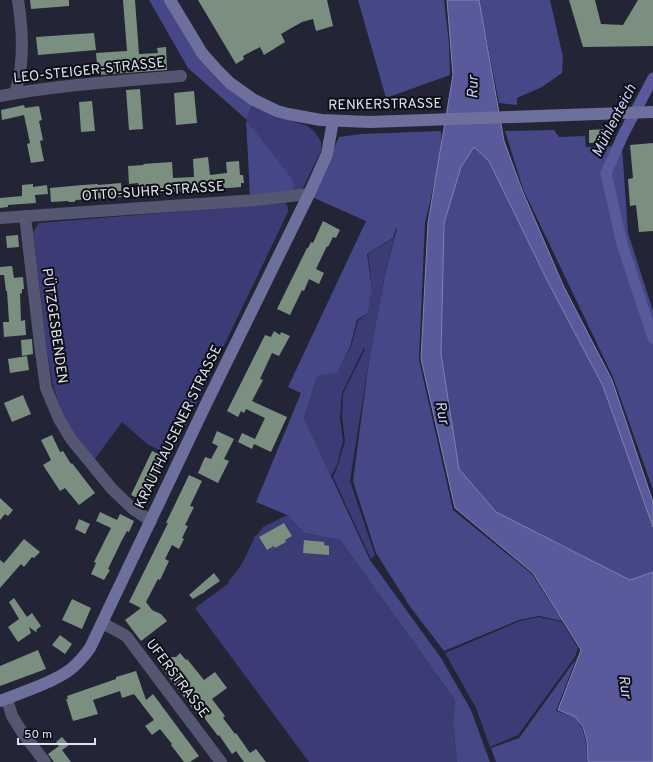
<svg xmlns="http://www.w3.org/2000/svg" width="653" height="762" viewBox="0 0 653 762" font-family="Overpass,sans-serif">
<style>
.green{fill:#3b3b75}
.forest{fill:#464786}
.water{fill:#595a9b;stroke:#8282b4}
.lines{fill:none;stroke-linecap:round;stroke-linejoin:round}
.canal{stroke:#595a9b;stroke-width:11}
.building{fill:#7b8f81}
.street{stroke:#545672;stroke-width:12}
.secondary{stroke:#6d709d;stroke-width:12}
.labels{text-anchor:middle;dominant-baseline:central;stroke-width:4;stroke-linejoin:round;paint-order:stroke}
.street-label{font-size:14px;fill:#e0e1ed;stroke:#0d0e16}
.water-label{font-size:15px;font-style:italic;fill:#cacdf3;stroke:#0d0e16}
</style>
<rect width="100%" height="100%" fill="#232435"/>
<path class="green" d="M252,105L287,120L306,125L315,132L321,142V151L301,192L293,193L246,119Z
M285,203L288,207V212L171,456L147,444L122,422L94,460L73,435L64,417L53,386L47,351L33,232L39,223Z
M394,238L385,273L369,360L350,481L375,555L371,559L333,477L338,465L345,441L342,418L343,394L365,349L364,348L342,393L340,418L343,441L337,465L331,476L304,418L317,375L337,372L351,347V346L358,321L368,313L372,290L368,254Z
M287,515L304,533L340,540L455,700L453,723L457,762H309L195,608L229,583L228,581C242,568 247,553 255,536H256L263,527Z
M539,617L562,622L578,648L575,657L518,735L490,747L476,708L445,653L520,621Z"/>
<path class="forest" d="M149,0H165C178,23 193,53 211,73C223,85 238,96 252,105L246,120L293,180V193L250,197L246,119L188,68Z
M358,0H444L449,44L450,75L386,98Z
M479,0H550L563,57L562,73L542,87L517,98V105L499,103Z
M554,130L559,137L585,136L586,147L622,146L628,233L653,311V490L613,377L523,189L505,131Z
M441,131L442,150L425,223L419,360L453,510L532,574L562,621L539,616L519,620L444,651L411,608L376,553L353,481L369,360L385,274L397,228H396L393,238L367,254L372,290L368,313L357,320L350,347L337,373L317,376L304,418L370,560L441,658L471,710L490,762H457L453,723L455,700L340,540L304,533L287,515L256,502L301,393L288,387L366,221L312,197L339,137L361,134Z
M474,147L489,161L548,282L603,386L653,527V572L630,580L496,512L459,469L441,354L444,223L461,167Z
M576,659L556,711L574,716L582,728L586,742L587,762H496L491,748L519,738Z"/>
<path class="water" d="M447,0H479L504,141L522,190L563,285L612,380L653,502V527L603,386L548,282L489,161L474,147L461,167L444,223L441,354L459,469L496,512L630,580L653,572V762H588L587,741L583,727L574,716L558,710L581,650L533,573L455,508L421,359L428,223L453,75Z"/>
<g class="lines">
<path class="canal" d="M653,78L623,135L606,173L622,244L653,338"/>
</g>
<path class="building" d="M30,0H69V6L31,9Z
M123,0H135L139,54L158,53L157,48L166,47L167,70L98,75L96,53L127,51Z
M198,0H327L333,26L316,31L313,19L302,22L281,34L285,42L264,55L260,47L243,56L244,59L236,64Z
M569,0H595L601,24L623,25L638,0H653V46L583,47Z
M94,33L96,50L38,55L36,37Z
M140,89L143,129L129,130L126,90Z
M194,91L197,123L176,125L174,93Z
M92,101L95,131L81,132L79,102Z
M24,105L25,108L39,106L42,120L39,121L43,140L40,141L44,161L31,163L27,144L30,143L24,115L2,120L1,110Z
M608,129L609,142L589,143V130Z
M653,143V231L639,232L636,205L630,206L628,179L633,178L630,145Z
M208,157L210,175L227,173L226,162L239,161L240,175H243L244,183H241V187L139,195L138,183L129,184L128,166L144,165L143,164L172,162L173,178L194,177L193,159Z
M121,183L122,197L76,200L74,202H69L68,201L51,202L50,188L82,185L98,184V185Z
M33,184V187L47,185L48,194L35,195L36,203L8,205V207L0,208V198L22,196V185Z
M323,221L340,230L336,238L333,237L328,247L327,246L316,269L324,273L319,284L309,279L304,291L302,290L290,315L277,309L307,248H308L311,242L313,243Z
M18,235L19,247L7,248L6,236Z
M12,266L14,278L23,277L24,289H22V293L20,294L21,321L25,320L26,335L4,337L3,322H9L7,291H6L4,275H0V267Z
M274,331L280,335L281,332L290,336L279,356L272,353L260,379L263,380L252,401L287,417L271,452L254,444L252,449L238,442L242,433L255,439L265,418L246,409L244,413L241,411L238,417L227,411L265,335L271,337Z
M32,339L33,354L22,356L21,340Z
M27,356L29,370L10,373L8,359Z
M23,395L31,414L12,422L4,403Z
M217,431L234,439L224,459L229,461L218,483L198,473L205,457L211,459L218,446L212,443Z
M52,435L60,452L63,451L71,464L72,463L95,493L79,505L65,488L60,491L43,465L51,460L41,440Z
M152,451L165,457L144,501L131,495Z
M189,475L202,481L190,506L194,507L185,525L188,526L182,538L184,539L179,549L172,545L165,559L169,561L160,580L158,579L146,602L152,610L161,614L167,621L141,641L125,620L141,608L129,602L168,523H166Z
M0,498L13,510L8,516L5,514L0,520Z
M100,512L117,520L120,514L134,521L129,532L127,531L122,540L108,569L110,570L104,580L91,574L96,563L94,562L111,528L96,521Z
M79,519L90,524L85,534L75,529Z
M284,523L292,536L285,540L286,542L275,548L274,546L267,550L259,537Z
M24,539L40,552L34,558L32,557L24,567L21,564L0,588V560L4,563Z
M304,540L324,542V545L329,546V555L303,553Z
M214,573L220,581L207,590L202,594H201L193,599L189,595Z
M14,598L27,617L32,613L41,626L36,630L37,631L36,632L29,627L31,633L18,642L8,627L19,619L9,602Z
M72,599L91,608L82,629L62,620Z
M60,635L72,644L65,654L52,645Z
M38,650L46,669L0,686V666Z
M165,651L169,657H176L180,653L186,660L187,659L204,680L215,672L227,688L212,699L225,716L223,718L235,734L236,733L250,753L256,749L266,762H244L236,751L232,754L219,735L218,736L199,711L196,713L155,659Z
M136,671L146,700L153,694L199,756L190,762H184L171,745L172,744L160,729L152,735L145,726L154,720L134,694L122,698L120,691L93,700L98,714L73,721L66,699H68L67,696L116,679V677Z
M62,737L69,745L62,750L56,742Z
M59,746L71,762H54L48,754Z"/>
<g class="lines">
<path class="street" d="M15,93C18,83 21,73 21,63C23,43 21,19 18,0
M0,96C60,85 120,81 181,76
M25,216L41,352L46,388L51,400L59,419L71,439L112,489L133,509L151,521
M0,218L256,200L309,194
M102,623L123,634L127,637L221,762
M7,699L12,716L22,732L45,762"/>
<path class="secondary" d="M170,0L202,53L216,69L230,83L254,100L277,111L288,114L321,120L370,122L653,112
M0,701C21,693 54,682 71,669C78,663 85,655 90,648L206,404L310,192L327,154L333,121"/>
</g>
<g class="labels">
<g class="street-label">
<text transform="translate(89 71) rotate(-6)">LEO-STEIGER-STRASSE</text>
<text transform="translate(385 105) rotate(-1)">RENKERSTRASSE</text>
<text transform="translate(153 192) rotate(-4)">OTTO-SUHR-STRASSE</text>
<text transform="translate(54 326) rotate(82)">PÜTZGESBENDEN</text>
<text transform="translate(179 427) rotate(-64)">KRAUTHAUSENER STRASSE</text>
<text transform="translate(177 679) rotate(53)">UFERSTRASSE</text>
</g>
<g class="water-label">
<text transform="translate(474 87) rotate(-89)">Rur</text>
<text transform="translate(615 121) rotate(-63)">Mühlenteich</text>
<text transform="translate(441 413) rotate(78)">Rur</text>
<text transform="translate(624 687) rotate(83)">Rur</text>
</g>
</g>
<path d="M18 738v6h77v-6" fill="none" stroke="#e0e1ed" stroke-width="2"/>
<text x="24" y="738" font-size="12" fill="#e0e1ed" stroke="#0d0e16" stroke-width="3" paint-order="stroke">50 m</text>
</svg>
